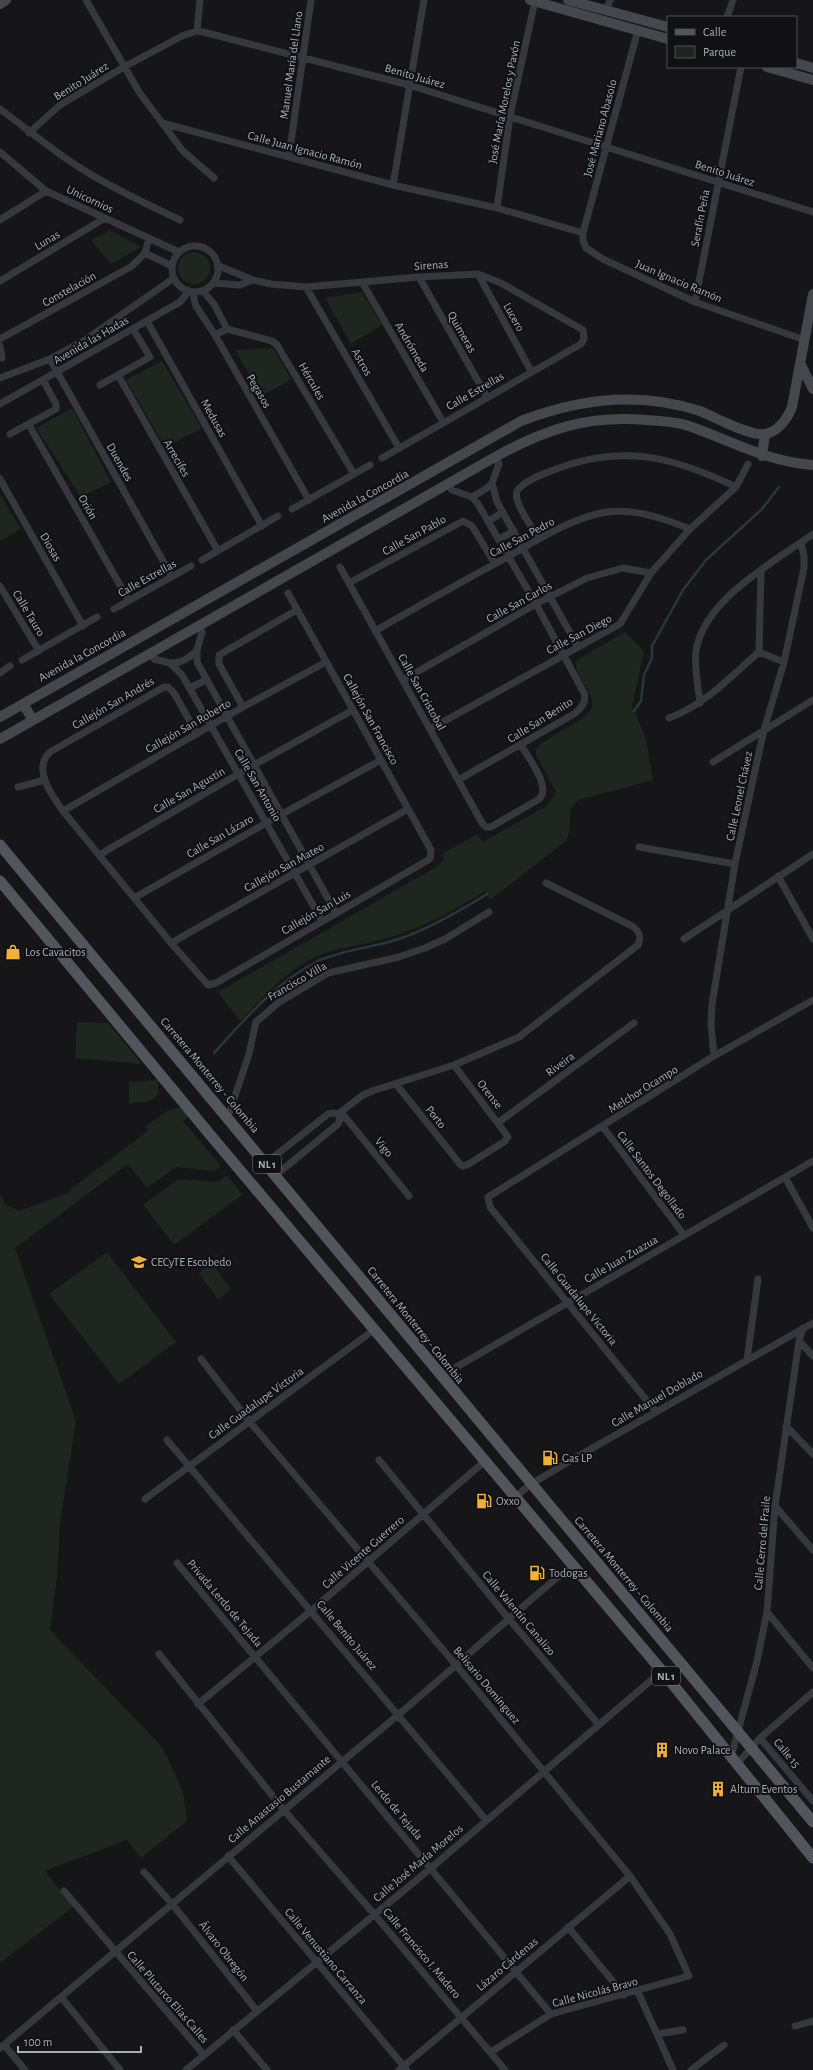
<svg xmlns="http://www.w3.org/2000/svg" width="813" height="2070" viewBox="0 0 813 2070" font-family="'Alegreya Sans',sans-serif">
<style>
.green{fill:#1e261f}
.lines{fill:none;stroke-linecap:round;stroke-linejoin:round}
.stream{stroke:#2c353c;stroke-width:2.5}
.street{stroke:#37383d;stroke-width:7}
.secondary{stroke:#45474d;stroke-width:10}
.primary{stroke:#53555c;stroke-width:11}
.labels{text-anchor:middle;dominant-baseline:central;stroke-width:4;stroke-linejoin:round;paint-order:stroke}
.shield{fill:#111113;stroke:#7b7e86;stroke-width:1}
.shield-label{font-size:11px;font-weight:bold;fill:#a8adb8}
.street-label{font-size:12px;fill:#a8adb8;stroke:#111113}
.poi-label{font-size:12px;fill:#a8adb8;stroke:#111113;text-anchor:start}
</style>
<rect width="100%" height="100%" fill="#161618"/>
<path class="green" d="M110,230L141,247L111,264L91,240Z
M178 268a16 16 0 1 1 32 0a16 16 0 1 1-32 0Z
M362,292L382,325L351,344L325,298Z
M273,348L291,379L262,396L235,350Z
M162,361L202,428L165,447L126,380Z
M72,408L111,482L81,497L36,428Z
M0,494L21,529L0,541Z
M625,632L644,651L632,706L646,739L653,780L578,800C563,813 575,825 566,841L490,900L485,891C453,911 421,929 384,939C359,946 329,948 306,962C280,977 261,1000 240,1021L218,992L438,866L444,860L442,854L477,834L483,842L546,806L553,798L555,790L536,755V750L540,744L583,718L591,710C598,691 570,675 577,660Z
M77,1022L108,1023L142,1064L75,1058Z
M158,1080V1094L153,1099L147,1102L129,1103V1082Z
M180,1107L189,1117L183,1121L221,1166L214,1171L176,1167L147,1188L128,1164L15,1248L76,1421L60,1523L57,1576L50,1630L163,1748L183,1792L187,1821L141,1858L127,1840L45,1871L73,1907L0,1963V1194L5,1204L19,1211L68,1193L72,1188L149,1130L145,1127L167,1111Z
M227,1175L242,1195L174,1245L143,1205L179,1179L218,1182Z
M107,1252L176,1342L119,1384L49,1294Z
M211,1263L231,1289L218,1300L199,1273Z"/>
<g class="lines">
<path class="stream" d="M634,711L641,701L644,675L652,658V646L683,590L706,560L762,509L779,487
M214,1053C245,1019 276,982 318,961C340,951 366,948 389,942C424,932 456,913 487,894"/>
<path class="street" d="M86,0L139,92L162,123L393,185L497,208L583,233
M606,11L610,0
M727,17L733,0
M638,30L583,233V241L586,248L603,259L695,302L805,340
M197,31L200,0
M0,109C27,129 53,151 82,169C113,189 147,204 180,220
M162,123L183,151L214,178
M29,133L60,105L124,67L182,36L197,31L203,32L409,85L813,212
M0,152L46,191L179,252
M289,156L311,0
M393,185L424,0
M497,208L510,116L535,1
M0,220L46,191
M172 269a23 23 0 1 1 46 0a23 23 0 1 1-46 0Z
M145,253L172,266
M219,266L253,280L271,284L306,287L419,277L478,274L501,283L583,330L584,339L581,344L382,458
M478,274L531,371
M419,277L487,397
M0,281L105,218
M362,282L443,422
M214,283L240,285L253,280
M306,287L399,448
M203,291L214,304L227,329
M194,292V299L196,306L215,335L309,500
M695,302L741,67
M147,321L262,526
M215,335L227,329L272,341L277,345L354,474
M0,339L132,266L145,253L149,238
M0,346L2,358
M50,359L172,577
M118,375L218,551
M0,378L50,359L85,340L174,278
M100,385L150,357L133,329
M0,404L180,302L189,291
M29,425L129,601
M10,434L56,409V404L43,380
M495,457L499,464L492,483L497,502L578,647
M0,479L83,626
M448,484L452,490L472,497L478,504L536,604L584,693C587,702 581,709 574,714L458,780
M472,497L487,488L492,483
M292,509L370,465
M489,521L503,512
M499,539L514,531
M539,539C533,528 513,503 517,491C524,481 540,475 551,471C620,443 672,456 736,487
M202,560L278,516
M340,567L482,823L486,827H491L539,799C552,787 528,758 521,745
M761,571L759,652L784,662
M349,583L463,521L472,526L495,564
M0,586L39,651
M114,609L191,566
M198,625L202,632L197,650V662L336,913
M375,631C420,605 465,580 511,555C539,539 569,520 601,513C631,507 663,518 690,529
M150,654L154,659L170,663L182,675L322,921
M22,660L97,617
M170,663C182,663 188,659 197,650
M0,673L10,666
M403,680L536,604L587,578L623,568L651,573
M190,688L206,680
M700,703C698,688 694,665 696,651C704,599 774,562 813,534
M243,707L219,664V655L297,610
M669,718C705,705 731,676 759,652
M430,729L620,624L651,573L690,529L736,487L748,464
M197,734L174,693L168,687H164L50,752C32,769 52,796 63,811L171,943L208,985L216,983L430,859L431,850L288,593
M713,762L813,700
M18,787L45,780
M63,811L243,707L326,662
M639,847L735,864
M99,855L254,765L353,710
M778,876L813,939
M134,898L282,814L381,760
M684,939L813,854
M171,943L408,809
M714,1056L711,1024L712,1004L735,864L754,775L764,730L784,662L804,568V556L801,543
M396,1084L460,1164L463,1166L467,1165L504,1142L508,1137L454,1065
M341,1112L409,1196
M338,1114L363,1095L372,1091L454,1065L519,1037L638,945C642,936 639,931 632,926L546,883
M228,1117L249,1054L256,1022L278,1003L328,973L399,957L425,948L445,939L489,912
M499,1122L634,1023
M603,1127L684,1235
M266,1163L328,1114L333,1113L338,1114
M276,1175L338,1124L340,1120L338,1114
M785,1177L813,1228
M799,1341L813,1356
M201,1359L249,1421L456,1665L630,1876L670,1934L689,1976L551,2014L491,2052
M747,1360L758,1279
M441,1376L813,1161
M656,1412L490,1207L488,1197L714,1056L813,1000
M786,1426L813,1454
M167,1440L486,1820
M379,1460L509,1619L599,1725
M515,1497L531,1484L575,1458L813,1323
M145,1499L375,1329
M775,1506L813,1550
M177,1563L551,2014
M767,1612L813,1668
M159,1654L283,1809L374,1914L505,2070
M198,1704L312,1610L485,1461
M760,1738L813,1801
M731,1757L757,1661L767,1612L775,1506L799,1341L803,1328
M737,1764L760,1738L813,1692
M228,1856L407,2070
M144,1872L173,1905L257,2011
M64,1891L204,2055
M568,1927L624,1995
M638,1992L673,2070
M62,1998L120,2070
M795,2026L813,2021
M233,2030L267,2070
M657,2034L683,2030
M4,2045L25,2070
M0,2048C132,1937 265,1826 398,1715C457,1665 513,1614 572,1565
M186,2070L431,1868L662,1671
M399,2070L630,1876
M691,2070L724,2045"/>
<path class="secondary" d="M530,0L668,39
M568,0L668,27
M0,4L6,0
M796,63L813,68
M767,67L813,80
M801,365L813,389
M762,456L765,434
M23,704L33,720
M0,717L521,421C578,399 640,391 700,411C715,417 751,437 765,434C778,432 788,418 792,407L813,294
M0,739L495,457C546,429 587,415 646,420C660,421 675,421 689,426C732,441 765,461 813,465"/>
<path class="primary" d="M0,845L813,1822
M0,881L212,1137L662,1671L813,1858"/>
</g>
<defs>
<symbol id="shop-bare" viewBox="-9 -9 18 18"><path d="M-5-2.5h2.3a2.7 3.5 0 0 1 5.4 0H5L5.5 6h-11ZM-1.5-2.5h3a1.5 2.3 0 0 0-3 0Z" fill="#f2b134" stroke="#111113" stroke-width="2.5" paint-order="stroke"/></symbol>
<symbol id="school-bare" viewBox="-9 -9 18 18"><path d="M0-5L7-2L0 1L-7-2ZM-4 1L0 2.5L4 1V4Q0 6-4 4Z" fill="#f2b134" stroke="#111113" stroke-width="2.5" paint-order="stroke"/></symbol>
<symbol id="fuel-bare" viewBox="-9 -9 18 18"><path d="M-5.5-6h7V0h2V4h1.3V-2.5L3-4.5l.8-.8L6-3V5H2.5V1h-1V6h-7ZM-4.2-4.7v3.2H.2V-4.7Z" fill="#f2b134" stroke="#111113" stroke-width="2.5" paint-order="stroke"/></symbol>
<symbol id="building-bare" viewBox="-9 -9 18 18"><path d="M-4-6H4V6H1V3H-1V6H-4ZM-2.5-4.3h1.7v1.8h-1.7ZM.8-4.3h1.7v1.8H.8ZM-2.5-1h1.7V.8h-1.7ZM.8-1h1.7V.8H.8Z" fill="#f2b134" stroke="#111113" stroke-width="2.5" paint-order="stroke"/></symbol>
</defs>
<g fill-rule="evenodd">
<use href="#shop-bare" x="2" y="941" width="22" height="22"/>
<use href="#school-bare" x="128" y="1251" width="22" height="22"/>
<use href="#fuel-bare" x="539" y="1447" width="22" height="22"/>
<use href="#fuel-bare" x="473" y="1490" width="22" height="22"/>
<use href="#fuel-bare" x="526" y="1562" width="22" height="22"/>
<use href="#building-bare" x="651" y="1739" width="22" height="22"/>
<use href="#building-bare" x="707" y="1778" width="22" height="22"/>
</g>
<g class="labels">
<g class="shield">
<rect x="253" y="1155" width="28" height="18" rx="3"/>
<rect x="652" y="1667" width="28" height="18" rx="3"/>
</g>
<g class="shield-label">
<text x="267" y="1164">NL 1</text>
<text x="666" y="1676">NL 1</text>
</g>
<g class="street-label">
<text transform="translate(291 65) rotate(-82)">Manuel María del Llano</text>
<text transform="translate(415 76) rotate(16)">Benito Juárez</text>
<text transform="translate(81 81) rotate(-32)">Benito Juárez</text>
<text transform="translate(504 102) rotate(-79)">José María Morelos y Pavón</text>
<text transform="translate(600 128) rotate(-75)">José Mariano Abasolo</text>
<text transform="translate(305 150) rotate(15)">Calle Juan Ignacio Ramón</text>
<text transform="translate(725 173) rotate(18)">Benito Juárez</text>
<text transform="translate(90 199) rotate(25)">Unicornios</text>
<text transform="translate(700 218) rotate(-79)">Serafín Peña</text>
<text transform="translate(47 240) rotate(-31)">Lunas</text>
<text transform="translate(431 265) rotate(-4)">Sirenas</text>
<text transform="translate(679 281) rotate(23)">Juan Ignacio Ramón</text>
<text transform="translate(69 289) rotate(-29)">Constelación</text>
<text transform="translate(514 317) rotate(61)">Lucero</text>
<text transform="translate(462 332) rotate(60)">Quimeras</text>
<text transform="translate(91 340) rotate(-30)">Avenida las Hadas</text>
<text transform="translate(412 347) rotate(60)">Andrómeda</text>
<text transform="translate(362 362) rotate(60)">Astros</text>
<text transform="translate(312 381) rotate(60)">Hércules</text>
<text transform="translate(259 391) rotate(60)">Pegasos</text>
<text transform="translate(475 391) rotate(-30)">Calle Estrellas</text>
<text transform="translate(214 418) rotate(61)">Medusas</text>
<text transform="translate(177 458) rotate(60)">Arrecifes</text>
<text transform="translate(120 462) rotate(61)">Duendes</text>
<text transform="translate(365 496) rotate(-29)">Avenida la Concordia</text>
<text transform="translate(88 507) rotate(60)">Orión</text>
<text transform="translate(414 535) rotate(-29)">Calle San Pablo</text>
<text transform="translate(522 537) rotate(-28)">Calle San Pedro</text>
<text transform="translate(51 547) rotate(60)">Diosas</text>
<text transform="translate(147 578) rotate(-29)">Calle Estrellas</text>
<text transform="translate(519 602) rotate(-29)">Calle San Carlos</text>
<text transform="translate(29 613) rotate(59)">Calle Tauro</text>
<text transform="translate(579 634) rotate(-28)">Calle San Diego</text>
<text transform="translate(82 655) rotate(-29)">Avenida la Concordia</text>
<text transform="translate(422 692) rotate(61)">Calle San Cristobal</text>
<text transform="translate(113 703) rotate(-30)">Callejón San Andrés</text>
<text transform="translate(371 719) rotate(61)">Callejón San Francisco</text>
<text transform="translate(540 720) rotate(-32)">Calle San Benito</text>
<text transform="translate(188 726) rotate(-30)">Callejón San Roberto</text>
<text transform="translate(258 785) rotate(60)">Calle San Antonio</text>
<text transform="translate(189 790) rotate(-30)">Calle San Agustín</text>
<text transform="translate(739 796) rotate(-78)">Calle Leonel Chávez</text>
<text transform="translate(220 836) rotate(-30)">Calle San Lázaro</text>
<text transform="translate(284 867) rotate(-29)">Callejón San Mateo</text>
<text transform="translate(316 912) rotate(-30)">Callejón San Luis</text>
<text transform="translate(297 981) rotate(-30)">Francisco Villa</text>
<text transform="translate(560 1064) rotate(-36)">Riveira</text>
<text transform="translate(210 1075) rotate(50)">Carretera Monterrey - Colombia</text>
<text transform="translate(643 1089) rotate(-32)">Melchor Ocampo</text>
<text transform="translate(490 1094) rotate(52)">Orense</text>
<text transform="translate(436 1117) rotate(51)">Porto</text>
<text transform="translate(384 1147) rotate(51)">Vigo</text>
<text transform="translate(652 1175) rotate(53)">Calle Santos Degollado</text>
<text transform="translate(621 1259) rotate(-30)">Calle Juan Zuazua</text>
<text transform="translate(579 1299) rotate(51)">Calle Guadalupe Victoria</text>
<text transform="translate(416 1325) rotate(51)">Carretera Monterrey - Colombia</text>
<text transform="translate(657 1398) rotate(-30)">Calle Manuel Doblado</text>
<text transform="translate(256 1403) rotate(-36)">Calle Guadalupe Victoria</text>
<text transform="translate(762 1543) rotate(-85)">Calle Cerro del Fraile</text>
<text transform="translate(363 1552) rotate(-41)">Calle Vicente Guerrero</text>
<text transform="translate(624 1574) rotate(50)">Carretera Monterrey - Colombia</text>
<text transform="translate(225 1603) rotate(50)">Privada Lerdo de Tejada</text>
<text transform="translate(519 1613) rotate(50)">Calle Valentín Canalizo</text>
<text transform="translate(347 1635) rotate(50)">Calle Benito Juárez</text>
<text transform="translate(487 1685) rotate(50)">Belisario Domínguez</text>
<text transform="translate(787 1753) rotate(50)">Calle 15</text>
<text transform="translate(279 1799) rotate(-40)">Calle Anastasio Bustamante</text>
<text transform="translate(397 1810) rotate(50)">Lerdo de Tejada</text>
<text transform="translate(418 1863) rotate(-40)">Calle José María Morelos</text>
<text transform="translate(224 1951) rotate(52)">Álvaro Obregón</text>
<text transform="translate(422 1953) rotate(50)">Calle Francisco I. Madero</text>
<text transform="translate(326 1956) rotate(50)">Calle Venustiano Carranza</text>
<text transform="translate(507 1964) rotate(-40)">Lázaro Cárdenas</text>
<text transform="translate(595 1992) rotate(-15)">Calle Nicolás Bravo</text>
<text transform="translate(168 1997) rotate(49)">Calle Plutarco Elías Calles</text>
</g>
<g class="poi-label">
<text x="25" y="952">Los Cavacitos</text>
<text x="151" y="1262">CECyTE Escobedo</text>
<text x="562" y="1458">Gas LP</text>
<text x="496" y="1501">Oxxo</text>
<text x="549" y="1573">Todogas</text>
<text x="674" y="1750">Novo Palace</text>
<text x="730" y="1789">Altum Eventos</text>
</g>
</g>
<rect x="667" y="16" width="130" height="52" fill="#111113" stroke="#4d4f55"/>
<rect x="675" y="29" width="20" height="6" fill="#53555c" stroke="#4d4f55"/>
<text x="703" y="36" font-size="12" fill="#a8adb8">Calle</text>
<rect x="675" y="46" width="20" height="12" fill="#1e261f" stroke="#4d4f55"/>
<text x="703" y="56" font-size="12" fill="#a8adb8">Parque</text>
<path d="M18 2046v6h123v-6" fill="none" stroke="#a8adb8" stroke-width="2"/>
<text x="24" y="2046" font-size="12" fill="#a8adb8" stroke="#111113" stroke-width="3" paint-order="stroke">100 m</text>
</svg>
